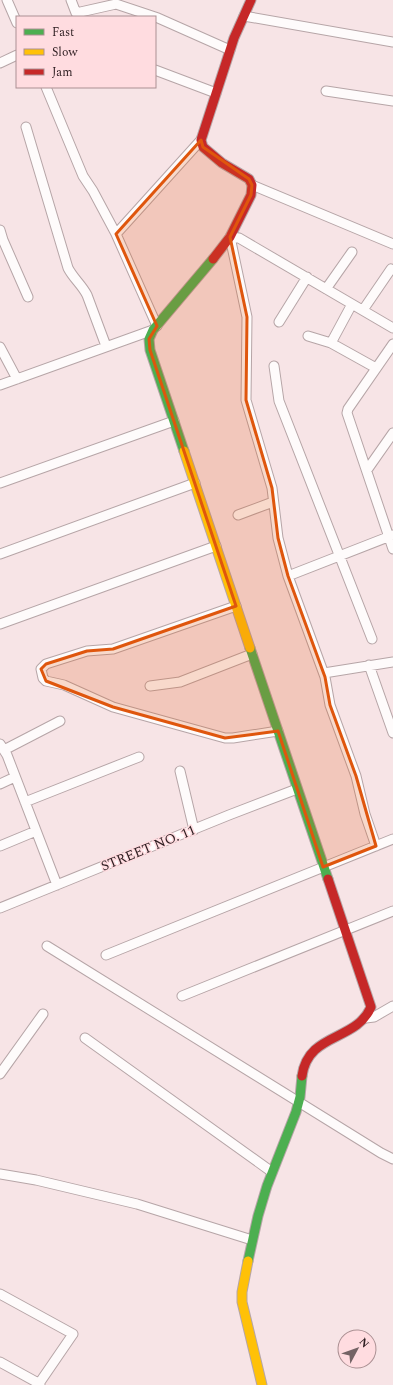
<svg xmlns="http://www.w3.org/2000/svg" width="393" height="1385" viewBox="0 0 393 1385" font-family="Spectral,serif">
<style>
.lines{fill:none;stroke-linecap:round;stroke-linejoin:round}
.street-casing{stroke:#b6a5a7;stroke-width:11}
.fast-casing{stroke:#b6a5a7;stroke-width:11}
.slow-casing{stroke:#b6a5a7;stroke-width:11}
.jam-casing{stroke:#b6a5a7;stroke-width:11}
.street{stroke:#fefbfb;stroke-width:9}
.fast{stroke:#4caf50;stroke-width:9}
.slow{stroke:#ffc107;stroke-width:9}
.jam{stroke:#c62828;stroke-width:9}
.marked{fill:#df560d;fill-opacity:0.2;stroke:#df560d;stroke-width:3;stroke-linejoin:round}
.labels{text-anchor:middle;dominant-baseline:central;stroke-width:3;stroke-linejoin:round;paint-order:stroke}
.street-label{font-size:14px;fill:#2d1d20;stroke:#ffdce0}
</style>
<rect width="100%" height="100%" fill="#f7e4e6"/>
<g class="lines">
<defs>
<path id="street" d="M7,0L17,23
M71,0L76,13L116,4L158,18L230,50
M244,16L393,42
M0,63L17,55
M155,70L216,93
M46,87L83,176L93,191L116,234
M326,91L393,101
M26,127L68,268C73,278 82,285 87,295L106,346
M252,185L393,244
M0,230L3,240L28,297
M326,289L352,252
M363,310L391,269L393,270
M279,322L307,277
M157,326L116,234L201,140
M308,336L331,343L376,368
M331,343L352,304
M393,344L348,409L347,413L393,549
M0,347L17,379
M274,366L279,401L372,639
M0,385L153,330
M367,470L393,433
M0,483L174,421
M238,515L273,502
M0,554L195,483
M288,576L393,535
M236,606L113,649L87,651L46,664L41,669L43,678L46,681L64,685L113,707L225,738H233L278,731
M0,624L216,546
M369,665L393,733
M324,673L393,662
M150,686L180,682L252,654
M0,744L7,755L57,885
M4,750L60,721
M180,771L194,830
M0,784L15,777
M25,802L139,757
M0,846L36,831
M376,846L365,814L356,776L330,705L325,677L288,576L278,538L272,488L246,400L247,317L230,237L239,238L393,328
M0,908L229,815L297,789
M47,946L381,1153L393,1159
M106,955L393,839
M182,996L393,911
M366,1018L374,1017L393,1006
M85,1038L272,1172
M0,1074L43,1014
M0,1174L36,1180L137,1204L252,1240
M0,1294L73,1334L38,1385
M0,1362L40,1384"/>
<path id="fast" d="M184,451L150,350L149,339L153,330L213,259
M250,648L328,879
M248,1261L258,1216L267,1186L296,1112L300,1097L302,1076"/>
<path id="slow" d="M184,451L250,648
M248,1261L242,1292V1302L262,1385"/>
<path id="jam" d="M213,259L230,237L251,195L252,185L249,179L222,163L203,147L201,140L234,38L251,0
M302,1076C308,1032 356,1042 371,1007L328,879"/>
</defs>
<use href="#street" class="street-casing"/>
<use href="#fast" class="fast-casing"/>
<use href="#slow" class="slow-casing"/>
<use href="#jam" class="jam-casing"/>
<use href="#street" class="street"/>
<use href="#fast" class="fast"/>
<use href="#slow" class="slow"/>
<use href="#jam" class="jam"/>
</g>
<path class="marked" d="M201,140L203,147L249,179L252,185L251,195L230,237L247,317L246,400L272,488L278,538L288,576L325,677L330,705L356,776L376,846L323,867L278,731L225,738L113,707L46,681L41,669L46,664L87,651L113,649L236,606L150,350L149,339L157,326L116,234Z"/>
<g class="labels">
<g class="street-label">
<text transform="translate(148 848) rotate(-22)">STREET NO. 11</text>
</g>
</g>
<rect x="16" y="16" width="140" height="72" fill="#ffdce0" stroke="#ab9093"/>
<rect x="24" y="29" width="20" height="6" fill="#4caf50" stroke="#ab9093"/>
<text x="52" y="36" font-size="12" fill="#2d1d20">Fast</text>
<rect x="24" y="49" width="20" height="6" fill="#ffc107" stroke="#ab9093"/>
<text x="52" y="56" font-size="12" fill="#2d1d20">Slow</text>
<rect x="24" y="69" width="20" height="6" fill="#c62828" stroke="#ab9093"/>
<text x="52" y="76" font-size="12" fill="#2d1d20">Jam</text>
<g transform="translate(357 1349) rotate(49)"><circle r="19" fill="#ffdce0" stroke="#ab9093"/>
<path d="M0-3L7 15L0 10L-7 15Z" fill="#746365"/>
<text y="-6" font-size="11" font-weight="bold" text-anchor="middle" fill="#2d1d20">N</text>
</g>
</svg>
